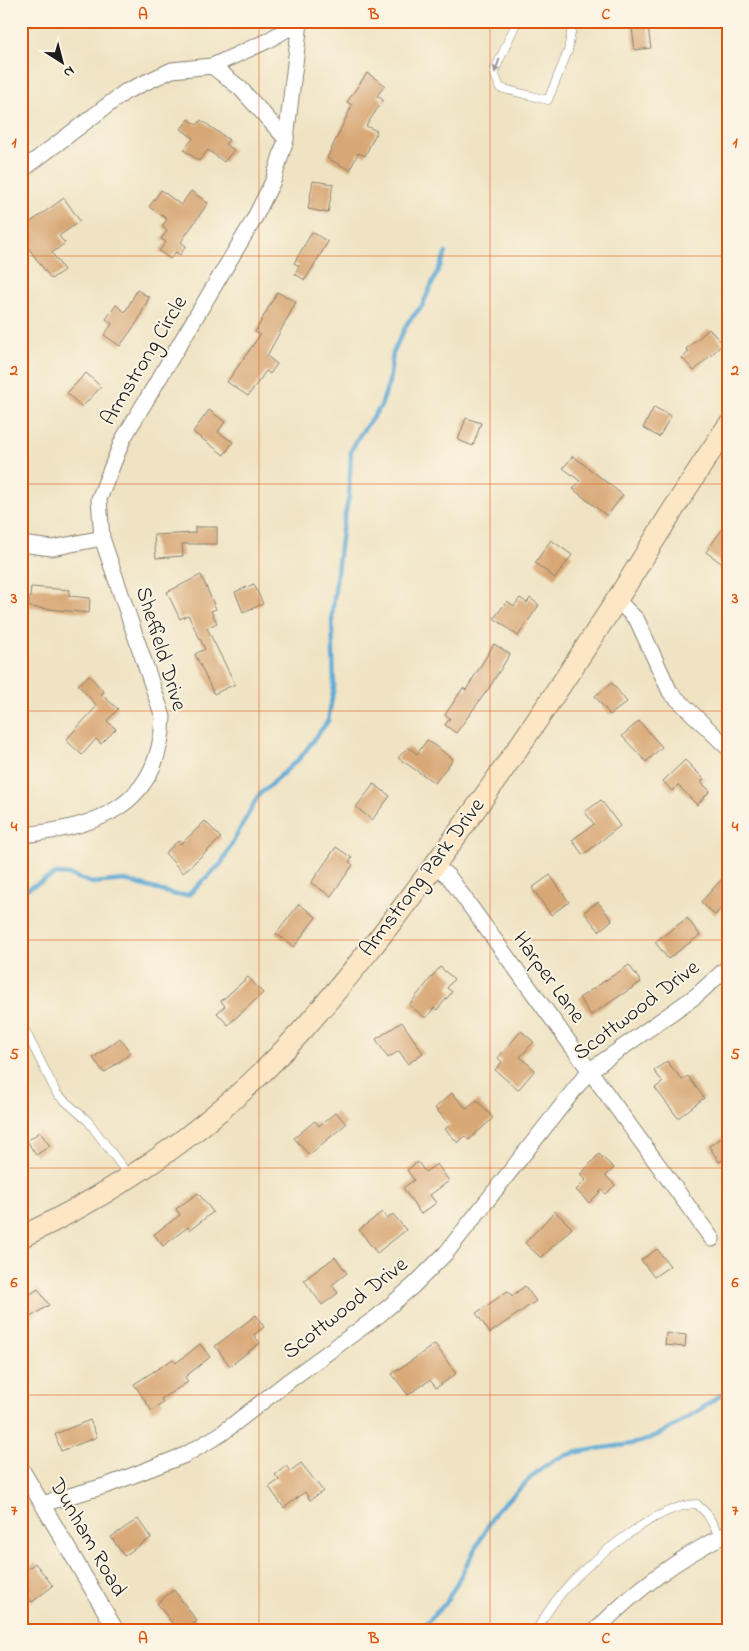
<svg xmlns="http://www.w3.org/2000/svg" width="749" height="1651" viewBox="0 0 749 1651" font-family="'Indie Flower',sans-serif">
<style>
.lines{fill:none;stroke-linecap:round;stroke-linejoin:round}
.stream{stroke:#5ba8d4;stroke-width:4.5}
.building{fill:#d8a776}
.lane-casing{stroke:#868070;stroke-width:9}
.street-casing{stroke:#868070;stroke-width:17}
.secondary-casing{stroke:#868070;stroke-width:23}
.lane{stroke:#fff;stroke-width:8}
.street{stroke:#fff;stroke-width:15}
.secondary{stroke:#fce6c4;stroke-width:21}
.oneway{fill:#999}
.grid{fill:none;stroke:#de560d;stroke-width:1;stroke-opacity:0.55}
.labels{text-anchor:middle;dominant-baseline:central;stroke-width:4;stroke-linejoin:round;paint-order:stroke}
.street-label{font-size:22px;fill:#1c1c1c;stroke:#fcf5e5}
.neatline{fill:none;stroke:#de560d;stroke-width:2}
.grid-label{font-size:16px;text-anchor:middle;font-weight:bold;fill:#de560d}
</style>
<rect width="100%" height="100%" fill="#fcf5e5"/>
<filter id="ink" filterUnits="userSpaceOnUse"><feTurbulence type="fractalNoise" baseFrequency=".02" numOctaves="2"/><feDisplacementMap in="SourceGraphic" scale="10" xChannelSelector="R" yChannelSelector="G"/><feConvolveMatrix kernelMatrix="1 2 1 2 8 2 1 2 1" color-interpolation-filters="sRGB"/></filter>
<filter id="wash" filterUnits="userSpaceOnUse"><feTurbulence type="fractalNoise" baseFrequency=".0096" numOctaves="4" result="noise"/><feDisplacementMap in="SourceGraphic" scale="20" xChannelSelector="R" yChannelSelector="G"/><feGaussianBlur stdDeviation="1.12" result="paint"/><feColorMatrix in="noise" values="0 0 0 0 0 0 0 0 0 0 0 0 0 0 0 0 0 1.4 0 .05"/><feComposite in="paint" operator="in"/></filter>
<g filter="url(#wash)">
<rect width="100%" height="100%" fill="#efe3c3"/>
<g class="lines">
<path class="stream" d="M21,892L56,874L70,875L92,883L124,880L176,895H188L221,864L258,796L300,758L328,721L334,686L332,615L342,530L349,496L351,451L359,436L381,406L389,382L393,353L398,342L408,322L422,306L446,253
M419,1630L446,1603L497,1509C520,1493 534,1468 561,1457C585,1448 612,1448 636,1443C660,1438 702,1409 722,1394L728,1393"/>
</g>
<g id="blocks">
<path class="building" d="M631,21H647L651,48L635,50Z
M367,73L385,85L377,96L383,100L366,126L377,131L365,156L358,153L350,170L327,158L352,105L347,102Z
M189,119L197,125L201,120L229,140L225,144L234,150L224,162L208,150L199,161L184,150L193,138L181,129Z
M313,181L333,184L328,213L308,209Z
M161,190L181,205L191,191L208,203L181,242L186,246L180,255L176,252L170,259L159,251L166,242L161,239L167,231L162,226L167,219L149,207Z
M64,198L80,221L59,236L65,243L52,253L64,270L51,279L21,238V229Z
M312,232L328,242L305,280L295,274L299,266L294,263Z
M137,290L149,297L138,321L120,346L104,335L112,324L106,319L116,305L125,312Z
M277,292L296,302L267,356L277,364L270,374L266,371L248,396L227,382L260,335L255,332Z
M709,329L723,344L694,371L682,358L689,352L686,349Z
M86,373L101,387L82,407L67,393Z
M654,407L671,416L659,437L643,428Z
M209,410L225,422L218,432L233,442L224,455L193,432Z
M466,418L481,423L473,446L458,440Z
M573,456L623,495L607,516L573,489L580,481L563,468Z
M728,521V568L706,552Z
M195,527H217V544H182L183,556L156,558L154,535L195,533Z
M551,540L572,555L555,578L535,563Z
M201,575L216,609L211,611L217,623L207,628L235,684L214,694L195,654L205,649L188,615L180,619L167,592Z
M254,584L263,604L243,612L235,592Z
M31,587L70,590L69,596L90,598L89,613L29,607Z
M520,598L527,603L530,598L539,605L518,636L494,618L507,601L514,606Z
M494,644L510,654L489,688L456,733L445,725L450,718L445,715L463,688L466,690Z
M89,675L104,692L101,694L118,709L107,721L116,729L101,744L96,739L82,755L66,740L97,706L78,685Z
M612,683L627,702L610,715L595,696Z
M639,721L662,747L646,762L622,736Z
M427,740L453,759L435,783L398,758L408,747L417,754Z
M685,760L704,779L701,782L710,791L697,805L678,785L672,791L663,781Z
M374,784L390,796L372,820L356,807Z
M601,800L620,826L583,855L572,840L594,824L585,812Z
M205,821L221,838L183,873L165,853L178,841L181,844Z
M336,847L352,858L349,862L353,865L331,896L311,883Z
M728,872V901L715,915L701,902Z
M550,875L569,902L551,915L532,888Z
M598,902L612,920L599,931L584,912Z
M299,904L316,917L294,947L276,934Z
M687,918L700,935L668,959L655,942Z
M629,965L641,982L591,1015L579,998Z
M440,967L454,979L447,988L452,992L437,1010L434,1008L426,1018L409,1005Z
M248,977L263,993L228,1025L217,1013L225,1006L221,1001Z
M402,1022L423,1053L408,1064L399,1051L388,1058L376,1039Z
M521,1031L534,1042L520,1057L535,1070L518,1090L495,1070L502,1062L498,1058Z
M120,1038L131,1053L104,1073L93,1058Z
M667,1061L682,1080L688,1076L704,1098L678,1118L655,1088L663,1082L654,1071Z
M452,1093L467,1109L477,1100L493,1118L469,1140L465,1136L458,1143L445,1129L450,1125L435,1108Z
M336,1112L346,1124L309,1155L294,1138L315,1121L319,1126Z
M40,1132L50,1146L36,1155L27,1141Z
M728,1134V1156L719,1162L709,1146Z
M599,1154L614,1168L606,1176L615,1185L606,1194L602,1190L589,1203L576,1190L586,1180L580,1175Z
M418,1162L425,1172L437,1164L449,1181L430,1195L436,1203L421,1214L403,1188L414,1180L407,1170Z
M198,1193L213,1212L190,1230L188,1227L163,1246L154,1234L180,1215L176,1209Z
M555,1211L572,1228L541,1258L525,1243Z
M382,1212L387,1219L393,1214L406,1230L377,1253L359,1230Z
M657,1249L670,1266L654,1277L641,1260Z
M335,1257L347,1273L332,1285L338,1293L322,1305L304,1280Z
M525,1286L536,1301L490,1333L476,1313L508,1291L512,1296Z
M38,1289L49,1305L21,1323V1300Z
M256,1315L264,1327L254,1335L260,1343L230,1366L215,1346Z
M666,1333L686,1335L685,1347L665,1345Z
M200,1344L210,1357L185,1377L188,1382L161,1399L163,1403L152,1411L134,1384L173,1359L176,1363Z
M435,1344L456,1374L436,1388L430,1380L408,1395L392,1374Z
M90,1420L97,1437L61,1451L55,1434Z
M301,1463L323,1491L310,1500L305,1492L284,1508L269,1487L279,1480L275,1475L286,1466L290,1471Z
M138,1519L151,1538L124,1556L111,1537Z
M35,1563L53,1586L32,1602L25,1593L29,1590L21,1579V1574Z
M174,1590L197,1621L185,1630H177L157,1603Z"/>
</g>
</g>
<g filter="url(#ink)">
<use href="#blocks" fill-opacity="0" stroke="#868070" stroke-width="1"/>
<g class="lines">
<defs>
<path id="lane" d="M517,21L494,72L500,88L548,100L568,51L573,21
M21,1022L57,1094L88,1121L129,1176
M536,1630C544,1618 551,1606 560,1595C584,1564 658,1504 697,1504L707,1514L720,1537"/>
<path id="street" d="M212,66L240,88L286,139
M21,171L125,92L172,70L212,66L267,41L301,21
M21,544L52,548L102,538
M617,600L637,620L670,692L728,748
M21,835C99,828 160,805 163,717L102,538L99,499L123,439L253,221L273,181L286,139L300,22
M436,866L449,877L712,1239
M21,1468L116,1630
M42,1504L108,1485L185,1455L221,1434L290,1380L378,1316L413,1286L446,1253L589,1071L697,995L728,967
M596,1630C638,1588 675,1560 728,1533"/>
<path id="secondary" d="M21,1237C93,1203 164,1159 224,1107C286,1055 329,1000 379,938C464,830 541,717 616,601C653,543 688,483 728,426"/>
</defs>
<use href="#lane" class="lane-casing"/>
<use href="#street" class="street-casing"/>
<use href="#secondary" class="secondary-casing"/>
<use href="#lane" class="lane"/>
<use href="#street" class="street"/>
<use href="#secondary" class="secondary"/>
</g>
<defs><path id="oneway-solid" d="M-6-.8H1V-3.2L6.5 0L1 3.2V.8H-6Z" transform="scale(1.25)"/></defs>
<use class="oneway" href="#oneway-solid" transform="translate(497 66) rotate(110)"/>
</g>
<path class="grid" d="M259,21V1630M490,21V1630M21,256H728M21,484H728M21,711H728M21,940H728M21,1168H728M21,1395H728"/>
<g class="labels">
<g class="street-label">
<text transform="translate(145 361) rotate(-59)">Armstrong Circle</text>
<text transform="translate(160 649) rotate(73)">Sheffield Drive</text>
<text transform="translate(423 878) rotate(-53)">Armstrong Park Drive</text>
<text transform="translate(548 978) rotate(54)">Harper Lane</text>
<text transform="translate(637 1011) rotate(-37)">Scottwood Drive</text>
<text transform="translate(346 1309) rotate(-38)">Scottwood Drive</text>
<text transform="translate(87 1538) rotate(60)">Dunham Road</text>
</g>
</g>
<rect width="749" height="1651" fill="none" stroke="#fcf5e5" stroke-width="55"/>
<g transform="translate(62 62) rotate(144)" stroke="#fcf5e5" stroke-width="4" paint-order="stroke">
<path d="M0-4L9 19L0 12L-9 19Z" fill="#1c1c1c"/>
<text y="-8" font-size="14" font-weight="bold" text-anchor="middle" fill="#1c1c1c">N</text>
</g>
<rect x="28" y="28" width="694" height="1596" class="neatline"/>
<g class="grid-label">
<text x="143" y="19">A</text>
<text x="374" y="19">B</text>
<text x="606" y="19">C</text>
<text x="14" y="147">1</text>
<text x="735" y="147">1</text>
<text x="14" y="375">2</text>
<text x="735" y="375">2</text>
<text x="14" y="603">3</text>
<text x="735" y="603">3</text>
<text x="14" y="831">4</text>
<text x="735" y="831">4</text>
<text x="14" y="1059">5</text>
<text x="735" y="1059">5</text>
<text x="14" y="1287">6</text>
<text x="735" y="1287">6</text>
<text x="14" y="1515">7</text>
<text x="735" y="1515">7</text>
<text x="143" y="1643">A</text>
<text x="374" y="1643">B</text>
<text x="606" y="1643">C</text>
</g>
</svg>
